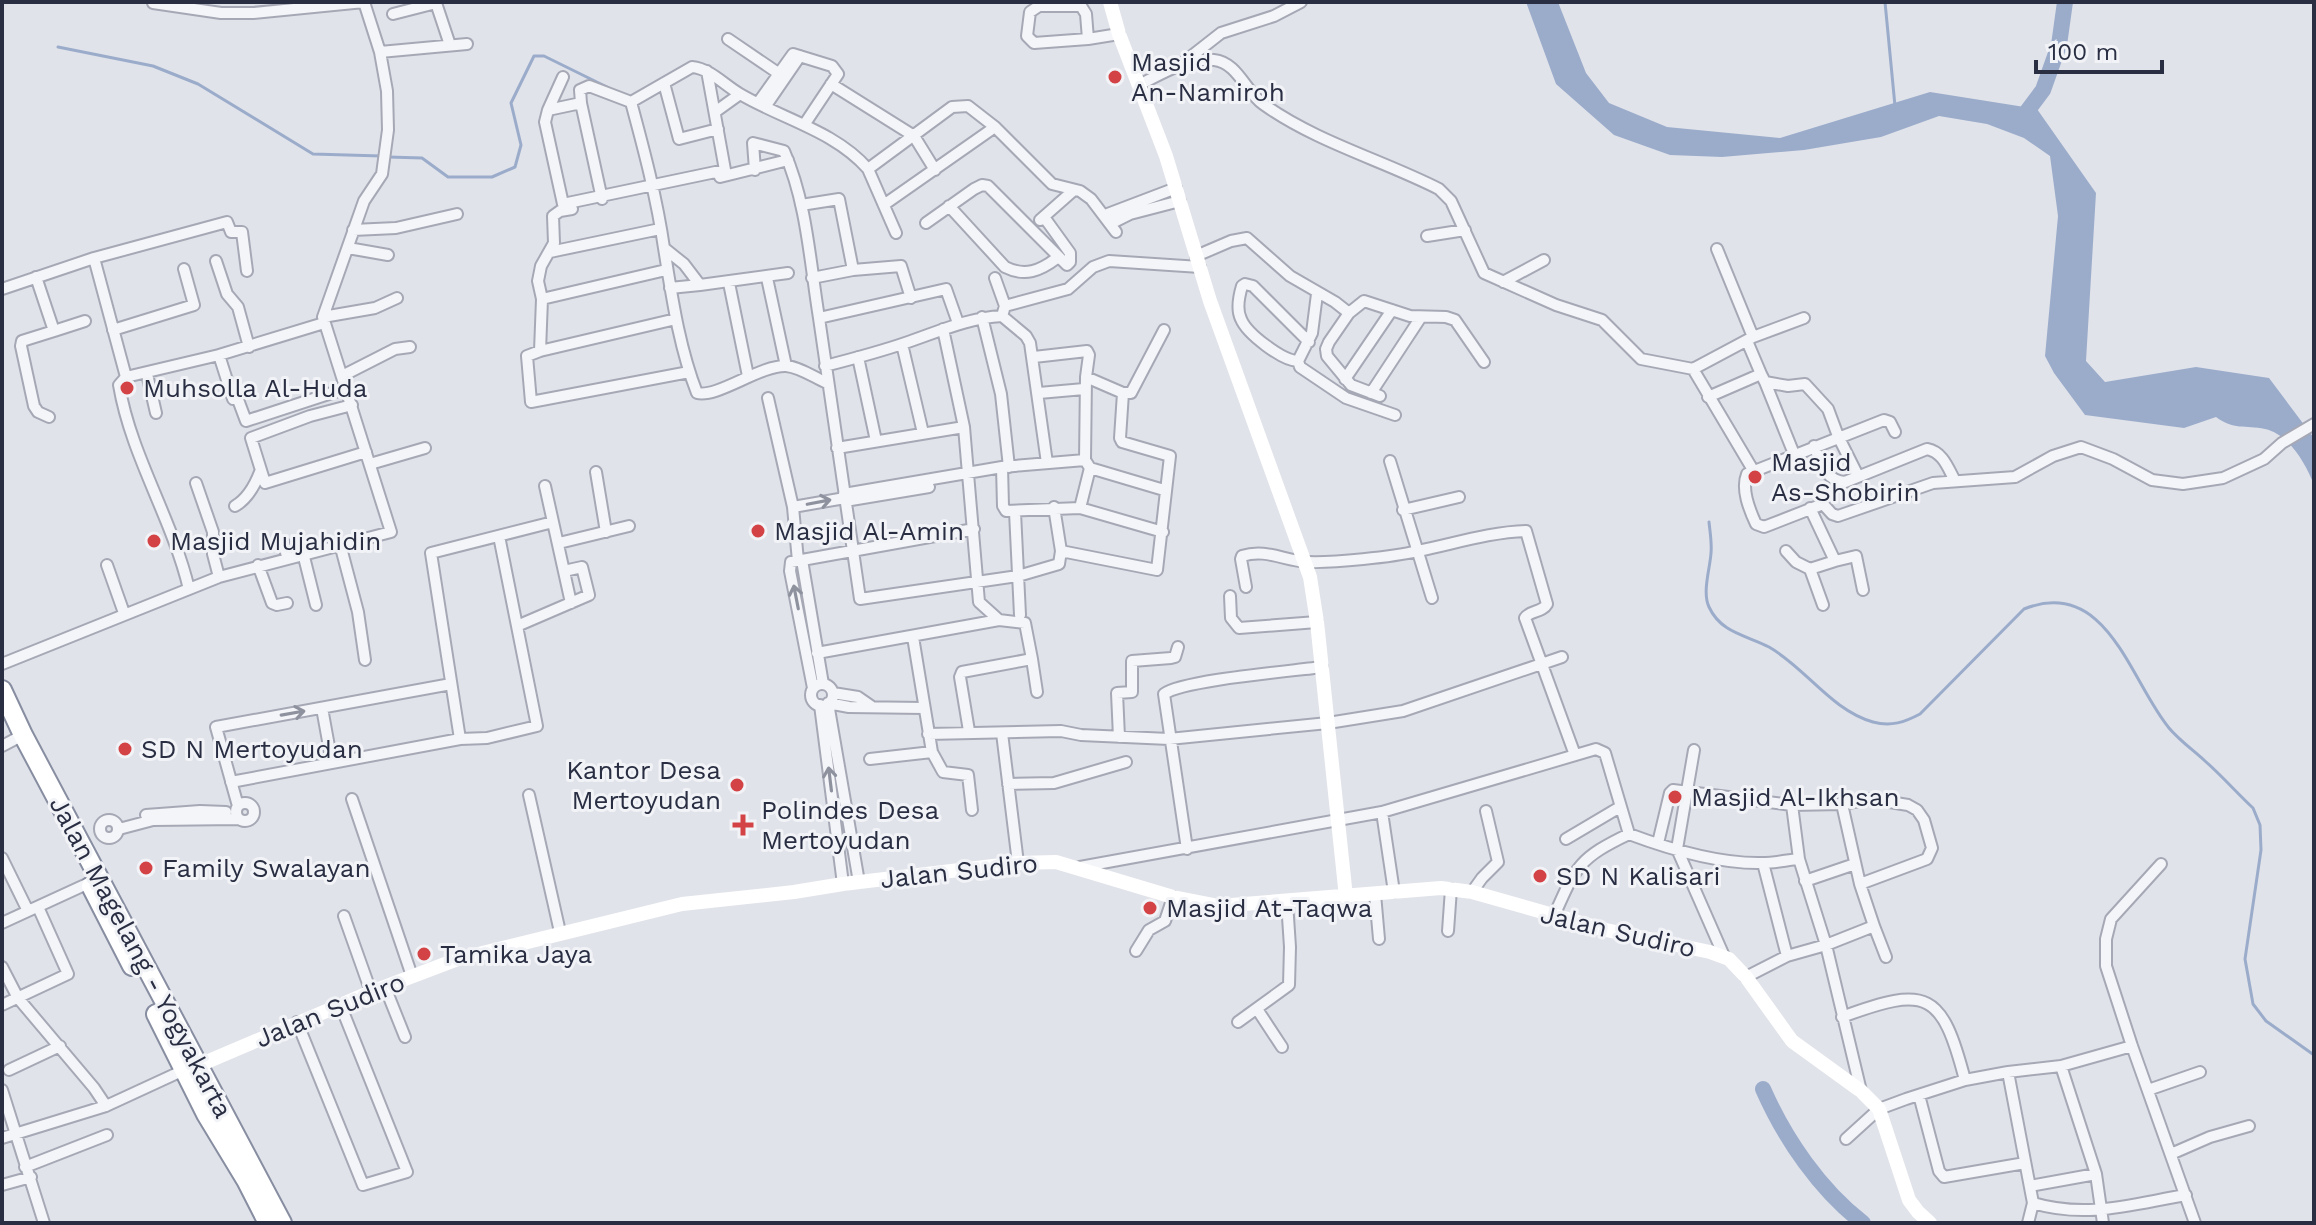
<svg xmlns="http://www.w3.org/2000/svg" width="2316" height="1225" viewBox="0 0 2316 1225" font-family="'Work Sans',sans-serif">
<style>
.water{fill:#9baccb}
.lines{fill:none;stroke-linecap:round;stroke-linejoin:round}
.stream{stroke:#9baccb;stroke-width:3}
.river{stroke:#9baccb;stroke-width:16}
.street-casing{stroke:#a6a9b5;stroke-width:14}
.highway-casing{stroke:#888ea1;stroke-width:22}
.street{stroke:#f4f5f8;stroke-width:10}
.secondary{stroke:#fff;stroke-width:14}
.highway{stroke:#fff;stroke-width:18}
.oneway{stroke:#8e929e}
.poi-dot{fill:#d34244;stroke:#f1f3f7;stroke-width:3}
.labels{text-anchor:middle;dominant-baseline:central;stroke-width:6;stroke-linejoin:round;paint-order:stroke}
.poi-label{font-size:26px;fill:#292e43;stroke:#f1f3f7;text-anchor:start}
.street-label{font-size:26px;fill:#292e43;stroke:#f1f3f7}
</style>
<rect width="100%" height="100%" fill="#e1e3ea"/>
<path class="water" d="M1526,2H1558L1586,73L1609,103L1667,127L1780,138L1930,92L2037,109L2096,193L2086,361L2105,382L2196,367L2269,378L2314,438V485C2306,464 2289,434 2265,429C2245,425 2233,430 2216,417L2184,428L2085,415L2054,373L2045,356L2058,216L2050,156L2024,138L1987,124L1939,116L1881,137L1804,150L1722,157L1670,155L1614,135L1556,84Z"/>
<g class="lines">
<path class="stream" d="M1885,2L1895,106
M58,47L153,66L198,84L313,154L381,156
M388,157L422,158L448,177H492L515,167L521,145L511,103L534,56H544L609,88
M1709,522C1710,532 1712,543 1711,553C1710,569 1702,592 1709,607C1721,633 1746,635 1769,647C1806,668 1831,710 1873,722C1891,727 1905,722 1920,714L2024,609C2107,576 2130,681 2169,728C2179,740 2193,750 2205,761C2222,776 2237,793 2253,808L2260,825L2261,850L2245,959L2253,1004L2266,1021L2314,1055"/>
<path class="river" d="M2019,122L2043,90L2059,45L2065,2
M1763,1089C1785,1139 1820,1190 1863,1223"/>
<defs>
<path id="street" d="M153,3L221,13H253L364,2
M393,14L436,3L450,45
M728,39L778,73
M1088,39L1086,14L1081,6H1039L1030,12L1027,36L1034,43L1088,39L1119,34
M380,52L467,44
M1184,62L1221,33L1274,16L1301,2
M707,71L725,170L563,204L545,122L548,110L581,103L580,90L589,86L631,102L692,67C711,69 724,85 740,94C782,119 835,131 868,169L952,107L968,106L995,127L1052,184L1080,191L1091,199L1116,232
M664,83L679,139L718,129
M831,84L914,136L935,170
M1139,85C1163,73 1186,58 1214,60C1237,62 1246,92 1263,104C1316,142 1382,160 1439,189L1451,201L1484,273L1556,305L1602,320L1641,359L1693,369L1753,337L1804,318
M631,102C644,150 657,199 664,248C672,297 679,347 697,393C718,398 760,365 786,366C800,367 815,378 827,383
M581,103L602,199
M758,103L793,54L832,66L838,74L804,125
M765,107L800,56
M548,110L563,77
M715,112L740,94
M868,169L896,233
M755,170L753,143L784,151C807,203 810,263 819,318L946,289L958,323
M720,177L788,160
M885,204L995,127
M801,205L839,199L853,270
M949,206L1005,267C1025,277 1040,271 1057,258
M1105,215L1176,188
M1040,220L1074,190
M926,223L974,189L982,185L988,186L1067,265L1070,262V253L1044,217
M1112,223L1130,214L1180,201
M353,230L396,228L457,214
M1427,236L1465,230
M348,248L388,255
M664,248L684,264L700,285L788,273
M1717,249L1753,337
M550,252L660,229
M1196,256L1231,241L1247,238L1290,276L1335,302L1349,313L1329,342L1326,349L1327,356L1351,385L1380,396
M94,258L126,377L219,355L324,323
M216,261L227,294L238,307L249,347
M36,277L54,331L22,341L21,346L34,406L38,412L49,417
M767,278L786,366
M812,278L853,270L901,266L911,298
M995,278L1005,306L1002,316L1026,336L1030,343L1047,463
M1503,282L1544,260
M729,283L748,376
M670,288L700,285
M2,289L94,258L227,222L231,232H242L247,271
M1317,294L1312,333L1298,361L1300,367L1346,398L1395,415
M542,299L666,270
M1005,306L1068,289L1093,267L1109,261L1200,267
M1349,313L1364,301L1410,316L1446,317L1455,320L1484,362
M323,317L375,308L397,298
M982,317L1001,394L1009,467
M819,318L860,599L1018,576L1059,564L1061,551L1054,507
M676,319L540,351L527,356L531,402L689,372
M943,329L964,427L979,602L999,620L1025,623L1032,659L962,672L960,677L969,731
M113,330L194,305L184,269
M54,331L85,321
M1747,341L1761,374
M902,344L923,433
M540,351L542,299L538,281L541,266L554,243L553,216L560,211L572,209
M219,355L233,399L237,397L246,421L347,388
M858,357L876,441
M1034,357L1087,351L1089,355L1086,377
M1298,361C1283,361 1247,334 1241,319C1236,309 1239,296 1242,286L1245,284L1253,286L1309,342
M825,366C852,359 879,352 905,343C938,332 967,318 1002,316
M1693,369L1753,470
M147,374L156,413
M342,376L395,349L410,347
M126,377L119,385C131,456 172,518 189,589
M1345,379L1392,310
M1765,382L1794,454
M1039,393L1084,389
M1371,393L1421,317
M1708,397L1761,374L1765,382L1788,386L1805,384L1828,409L1838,436L1858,476
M768,398L793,507L798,561
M352,405L310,416L251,438L265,483L366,452
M1895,432L1890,422L1884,420L1747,474C1741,489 1749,509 1756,524L1764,527L1823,504L1832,514L1838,516L1933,483L2015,477L2053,456L2081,447L2113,459L2152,480L2183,484L2223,478L2264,459L2282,443L2314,424
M1814,446C1821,462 1825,481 1845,482L1927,449C1943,452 1948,468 1955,481
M837,448L964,427
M1390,461L1432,598
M370,464L425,448
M1002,467L1003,506L1006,511L1080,508L1163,532
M1090,468L1164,490
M596,472L606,532
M196,483L213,532V554L219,577
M545,486L571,603
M844,494L1002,467L1085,460
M845,501L929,487
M235,506C247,499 255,485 260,472
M793,507L845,498
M1080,508L1090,468L1085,460L1086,377L1123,393H1131L1164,330
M1810,508L1835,561L1856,556L1863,590
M1403,510L1459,497
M1015,512L1020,615
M284,543L287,557
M559,543L629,526
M340,544L358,612L365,660
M1061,551L1157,570L1170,456L1122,442L1120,438L1123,393
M1786,551L1796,562L1810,569
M303,553L316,605
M802,560L823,684
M107,565L124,613
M258,565L272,603L277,605L287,603
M1246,587L1241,559L1242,556C1266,548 1284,561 1308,562C1334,563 1392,557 1418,551C1453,544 1490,532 1526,531L1547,604C1542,613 1530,610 1525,618L1575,755
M1230,596L1231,618L1239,628L1317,622
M1823,605L1810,569L1835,561
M517,626L589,595L582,567L564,571
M913,637L932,752L943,772L968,775L972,810
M817,653L999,620
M1032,659L1037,692
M2,664L219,577L391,532L323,317L364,201L382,174L388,130L387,91L380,52L364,2
M811 695a11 11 0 1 1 22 0a11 11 0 1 1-22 0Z
M813,688L790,571L791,562L974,529
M833,693L858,697L871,706
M820,705L843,884
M322,708L332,763
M1002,733L1018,863
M928,734L1061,731L1081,735L1169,739L1328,723L1403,711L1562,657
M1119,737L1117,693L1132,692V661L1171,658L1175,657L1178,647
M460,739L431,553L553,522
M2,746L23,735
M1694,750L1677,849L1724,956
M870,759L932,752
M231,782L460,739L487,738L537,726L499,536
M1008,784L1054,783L1126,762
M529,795L560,932
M352,799L412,976
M236 812a9 9 0 1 1 18 0a9 9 0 1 1-18 0Z
M1792,805L1799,859
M238,806L216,727L451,684
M1382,812L1394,892
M146,815L200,811L226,812
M100 829a9 9 0 1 1 18 0a9 9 0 1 1-18 0Z
M119,829L153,820L238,819
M1566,839L1620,807
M1658,843L1670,793L1673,790L1792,805L1842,804L1871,799L1908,805L1917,810L1924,820L1932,848L1927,859L1860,884
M1187,849L1164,694C1182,680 1293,671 1322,667
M2,858L28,911
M1763,863L1787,956
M2161,864L2111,919L2106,939V966L2132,1046L2195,1223
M1080,867L1382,812L1596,749L1605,753L1629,834
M1805,881L1855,864
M859,882L828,703L849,707L924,708
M1472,892L1482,878L1498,862L1486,811
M1375,894L1379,939
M344,916L371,992
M1554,916C1576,866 1579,858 1629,834C1669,849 1719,864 1762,863C1775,863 1787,860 1799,859L1826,945L1861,1091
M2,923L89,883
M1874,926L1886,957
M1448,931L1451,889
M1136,951L1149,930L1165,921L1173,897
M2,967L18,998L94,1088L106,1106
M1746,977L1787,956L1826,945L1874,926L1860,884L1842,804
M385,987L405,1037
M2,1005L68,974L38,907
M1257,1009L1282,1047
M1842,1017C1928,985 1942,992 1965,1080
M297,1022L363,1185L407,1172L340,1004
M1238,1022L1289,985L1290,947L1287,902
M2061,1066L2096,1174L2103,1223
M9,1070L60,1046
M2008,1072L2033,1203L2028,1223
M2,1090L44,1223
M2148,1090L2200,1072
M1919,1095L1939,1171L1944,1177L2025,1163
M2,1138L106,1106L184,1070
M1846,1139L1879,1109L1906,1099L1965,1080L2008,1072L2061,1066L2132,1046
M2171,1154L2210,1137L2249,1126
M25,1167L107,1135
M2,1185L31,1177
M2030,1186L2096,1174
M2033,1203C2087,1219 2132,1204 2186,1195"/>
<path id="highway" d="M2,690L23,735L282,1223
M91,886L132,966
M156,1014L206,1114L246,1180L268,1223"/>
</defs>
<use href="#street" class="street-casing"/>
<use href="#highway" class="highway-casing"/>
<use href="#street" class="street"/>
<path class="secondary" d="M1110,2L1119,34L1166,156L1210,301L1310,577L1317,622L1346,897
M197,1066L371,992L458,959L682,904L794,892L843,884L1018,863L1056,862L1173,897L1219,906L1441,888L1472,892L1606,930L1710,952L1729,959L1746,977L1792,1041L1861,1091L1879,1109L1909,1200L1918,1212L1930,1223"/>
<use href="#highway" class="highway"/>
</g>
<defs><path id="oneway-shaft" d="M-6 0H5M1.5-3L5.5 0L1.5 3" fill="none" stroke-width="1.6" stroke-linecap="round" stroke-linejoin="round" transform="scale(2)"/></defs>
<g class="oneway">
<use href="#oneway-shaft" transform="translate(819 502) rotate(-11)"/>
<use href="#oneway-shaft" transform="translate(796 597) rotate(-101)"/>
<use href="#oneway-shaft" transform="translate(293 713) rotate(-10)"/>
<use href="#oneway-shaft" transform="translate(830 779) rotate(-97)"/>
</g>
<g class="poi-dot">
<circle cx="1115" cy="77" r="8"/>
<circle cx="127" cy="388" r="8"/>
<circle cx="1755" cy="477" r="8"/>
<circle cx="758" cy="531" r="8"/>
<circle cx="154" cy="541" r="8"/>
<circle cx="125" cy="749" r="8"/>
<circle cx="737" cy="785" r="8"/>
<circle cx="1675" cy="797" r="8"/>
<path d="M739 813h8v8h8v8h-8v8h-8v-8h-8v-8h8z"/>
<circle cx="146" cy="868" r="8"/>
<circle cx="1540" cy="876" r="8"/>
<circle cx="1150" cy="908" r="8"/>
<circle cx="424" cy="954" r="8"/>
</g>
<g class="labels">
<g class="poi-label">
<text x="1131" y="62">Masjid<tspan x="1131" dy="30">An-Namiroh</tspan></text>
<text x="143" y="388">Muhsolla Al-Huda</text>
<text x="1771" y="462">Masjid<tspan x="1771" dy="30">As-Shobirin</tspan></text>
<text x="774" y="531">Masjid Al-Amin</text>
<text x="170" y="541">Masjid Mujahidin</text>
<text x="141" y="749">SD N Mertoyudan</text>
<text x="721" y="770" text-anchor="end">Kantor Desa<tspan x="721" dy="30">Mertoyudan</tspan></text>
<text x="1691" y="797">Masjid Al-Ikhsan</text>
<text x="761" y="810">Polindes Desa<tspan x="761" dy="30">Mertoyudan</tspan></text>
<text x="162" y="868">Family Swalayan</text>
<text x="1556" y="876">SD N Kalisari</text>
<text x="1166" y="908">Masjid At-Taqwa</text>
<text x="440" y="954">Tamika Jaya</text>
</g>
<g class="street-label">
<text transform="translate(959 871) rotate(-6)">Jalan Sudiro</text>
<text transform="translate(1618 931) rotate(13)">Jalan Sudiro</text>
<text transform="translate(141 957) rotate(62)">Jalan Magelang - Yogyakarta</text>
<text transform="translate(330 1010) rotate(-22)">Jalan Sudiro</text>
</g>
</g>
<rect width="2316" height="1225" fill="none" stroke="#292e43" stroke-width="8"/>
<path d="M2036 60v12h126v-12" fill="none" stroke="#292e43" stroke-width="4"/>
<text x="2048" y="60" font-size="24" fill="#292e43" stroke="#f1f3f7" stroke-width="6" paint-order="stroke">100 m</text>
</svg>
